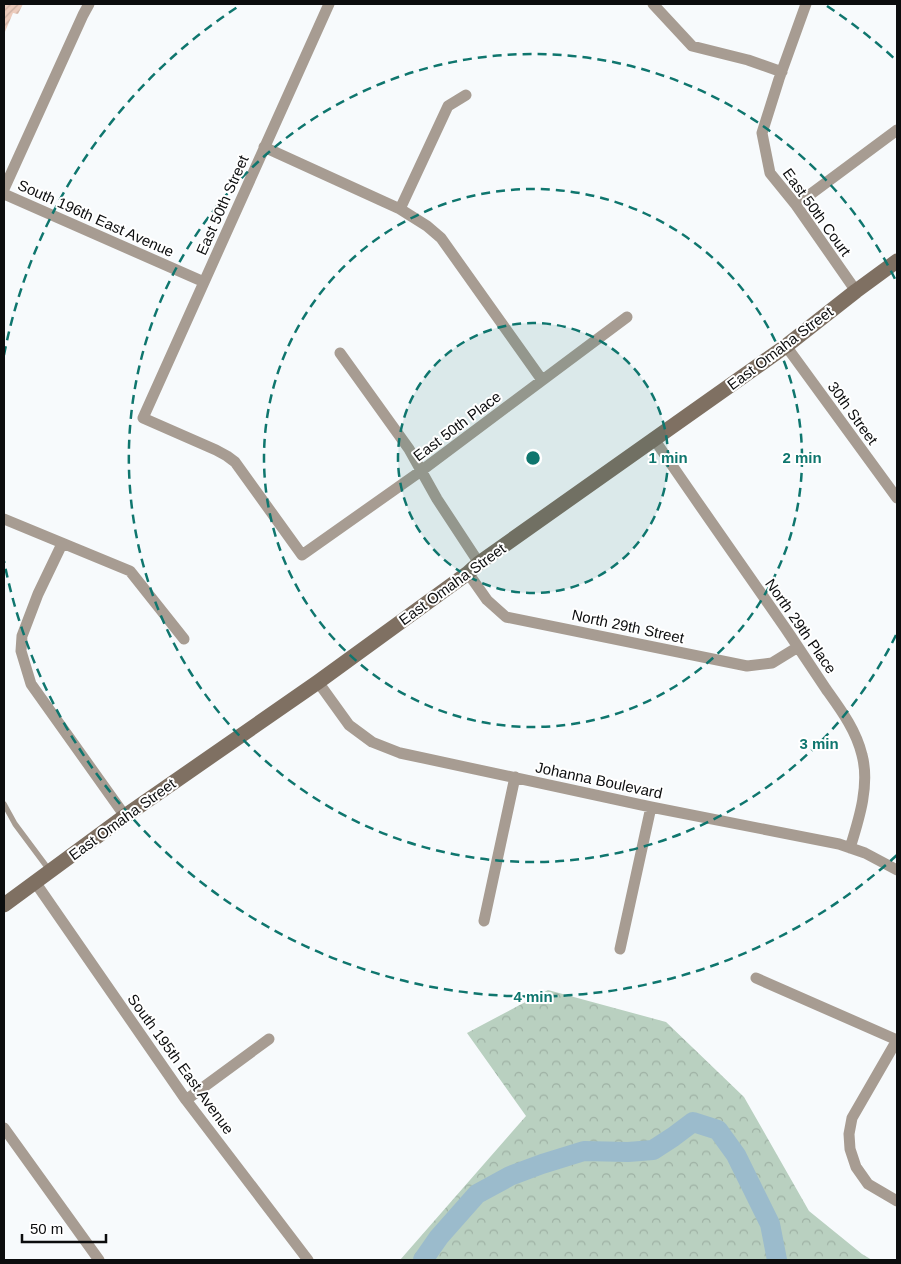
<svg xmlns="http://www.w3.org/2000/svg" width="901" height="1264" viewBox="0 0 901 1264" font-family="Helvetica,sans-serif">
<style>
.forest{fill:url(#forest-crowns)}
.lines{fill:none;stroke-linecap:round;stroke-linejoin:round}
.river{stroke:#9bbbcc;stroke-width:20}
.building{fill:url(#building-hatch)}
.lane{stroke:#a79c92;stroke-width:5.5}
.street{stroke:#a79c92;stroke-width:11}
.secondary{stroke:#7f7062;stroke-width:15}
.ring{fill:none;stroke:#0f766e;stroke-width:2.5;stroke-dasharray:9 6}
.labels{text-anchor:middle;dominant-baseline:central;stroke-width:4;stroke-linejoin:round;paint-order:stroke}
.street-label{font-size:15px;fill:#0c0d0e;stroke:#fff}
.centre{fill:#0f766e;stroke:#fff;stroke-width:2.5}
.ring-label{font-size:15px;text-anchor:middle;font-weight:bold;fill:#0f766e;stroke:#fff;stroke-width:4;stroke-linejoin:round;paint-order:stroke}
</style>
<defs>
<pattern id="forest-crowns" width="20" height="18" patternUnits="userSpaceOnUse" patternTransform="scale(1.25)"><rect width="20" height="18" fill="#b9d0c0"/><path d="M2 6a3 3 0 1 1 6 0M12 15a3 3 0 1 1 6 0" fill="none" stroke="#9eb1a4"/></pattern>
<pattern id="building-hatch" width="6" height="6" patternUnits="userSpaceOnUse" patternTransform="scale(1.25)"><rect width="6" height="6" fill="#edccbd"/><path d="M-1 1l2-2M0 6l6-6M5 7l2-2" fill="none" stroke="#caaea1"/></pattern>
</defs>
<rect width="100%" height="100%" fill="#f7fafc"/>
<path class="forest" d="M548,990L666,1022L744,1097L809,1211L862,1254L872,1260H400L526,1116L467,1033Z"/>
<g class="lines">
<path class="river" d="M423,1260L439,1237L477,1194L510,1176L542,1164L584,1151L628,1152L653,1150L673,1137L693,1122L718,1130L736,1155L770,1224L777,1260"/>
</g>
<path class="building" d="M4,4H23L18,14L13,13L4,34Z"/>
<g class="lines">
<path class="lane" d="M4,804L15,824L50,871"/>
<path class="street" d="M329,4L143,418L216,450L227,456L235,462L302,555L421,471L627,317
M653,4L692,46L748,60L782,72
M806,4L779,79L762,133L770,173L796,205L856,291
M264,147L400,209L427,226L441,238L542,380
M4,189L83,15L89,4
M4,194L204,282
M796,205L897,130
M400,209L448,106L466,95
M786,346L897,498
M340,353L409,449L437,499L479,563
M654,439C699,505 745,570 790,635C802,653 814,671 826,689C841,710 856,730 862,755C870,785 859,819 850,848
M4,519L130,571L184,639
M62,544L38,594L22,636L21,651L31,684L125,816
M468,573L487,600L506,617L747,666L772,663L798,647
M318,682L349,725L372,742L400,753L651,807L839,844L865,853L897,870
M35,882L186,1100L308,1260
M484,921L515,777
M620,949L651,807
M756,978L897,1040
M897,1040L852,1118L849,1134L850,1149L856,1167L868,1184L897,1201
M186,1100L269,1039
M4,1128L99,1260"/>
<path class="secondary" d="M4,905L125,816L318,682L468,573L479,563L786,346L856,291L897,261"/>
</g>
<circle cx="533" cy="458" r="135" fill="#0f766e" fill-opacity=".12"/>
<g class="ring">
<circle cx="533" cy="458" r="135"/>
<circle cx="533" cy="458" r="269"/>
<path d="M896 635A404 404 0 1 1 896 281"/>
<path d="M897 855A539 539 0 0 1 4 561M4 355A539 539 0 0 1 239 6M827 6A539 539 0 0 1 897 61"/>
</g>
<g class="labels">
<g class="street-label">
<text transform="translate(222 205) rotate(-66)">East 50th Street</text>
<text transform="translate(817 212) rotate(54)">East 50th Court</text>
<text transform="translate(96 218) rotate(24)">South 196th East Avenue</text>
<text transform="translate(780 348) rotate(-37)">East Omaha Street</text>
<text transform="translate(853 413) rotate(54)">30th Street</text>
<text transform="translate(457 426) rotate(-37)">East 50th Place</text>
<text transform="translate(452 584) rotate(-36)">East Omaha Street</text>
<text transform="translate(628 626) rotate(12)">North 29th Street</text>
<text transform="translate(801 626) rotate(55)">North 29th Place</text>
<text transform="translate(599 780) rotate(12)">Johanna Boulevard</text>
<text transform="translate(122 819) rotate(-36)">East Omaha Street</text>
<text transform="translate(181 1064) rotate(54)">South 195th East Avenue</text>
</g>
</g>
<circle cx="533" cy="458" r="8" class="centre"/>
<g class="ring-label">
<text x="668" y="463">1 min</text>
<text x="802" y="463">2 min</text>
<text x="819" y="749">3 min</text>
<text x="533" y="1002">4 min</text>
</g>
<rect width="901" height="1264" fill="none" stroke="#0c0d0e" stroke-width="10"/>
<path d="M22 1234v8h84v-8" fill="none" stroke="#0c0d0e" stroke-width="2.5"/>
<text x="30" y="1234" font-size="15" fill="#0c0d0e" stroke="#ffffff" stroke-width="4" paint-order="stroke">50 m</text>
</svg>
